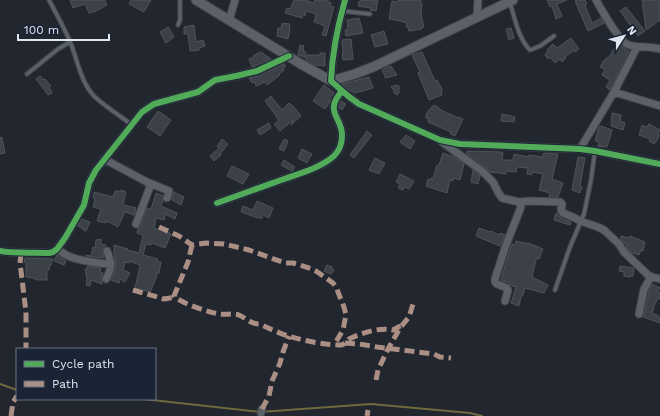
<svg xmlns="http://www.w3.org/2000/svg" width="660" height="416" viewBox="0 0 660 416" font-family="'Work Sans',sans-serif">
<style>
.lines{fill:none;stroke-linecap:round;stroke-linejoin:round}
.stream{stroke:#6e6a3e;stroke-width:2}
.building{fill:#3c4047;stroke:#4f535b}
.service-casing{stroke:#3e434b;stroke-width:5.5}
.minor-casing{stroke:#3e434b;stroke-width:9}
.tertiary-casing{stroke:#3e434b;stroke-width:11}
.service{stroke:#5c6168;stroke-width:3.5}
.minor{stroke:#5c6168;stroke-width:7}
.tertiary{stroke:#5c6168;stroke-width:9}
.quiet{stroke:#ac8f84;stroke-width:5;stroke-dasharray:10 5;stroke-linecap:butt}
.cycleway-casing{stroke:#1b2435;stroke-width:8}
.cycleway{stroke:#51ab58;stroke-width:6}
</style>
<rect width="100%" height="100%" fill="#21262f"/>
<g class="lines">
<path class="stream" d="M0,384L17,390
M132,399H143L260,412L371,404L470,413L482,416"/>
</g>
<path class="building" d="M70,0H105L107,5L96,11L89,13L85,4L73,8Z
M131,0H151L144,12L129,4Z
M294,0H305L314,3L315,0H328V2L331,3L330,6L334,7L326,36L322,35L325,26L314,22L316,14L306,11L305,16L303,15L302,18L285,13L287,8L290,9Z
M361,0H378L376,11L370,10L371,8L358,6L359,1H361Z
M398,0H421V4H422L421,14L424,27L421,28L422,29L409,31L408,27L407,28L406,22H402V21L389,19L392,1L398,2Z
M547,0H567L557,4L562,16L556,19L552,6L550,7Z
M578,0H585L587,4L585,5L592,23L601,18L604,23L588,31L575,1Z
M642,0H660V20L646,30Z
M626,7L645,31L638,36L620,11Z
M359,18L363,33L346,36L345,30L348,29L347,20Z
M282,23L290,24L289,30H290L288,39L277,36L278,28H281Z
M194,25L196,42L203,40L205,46L199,48V50L190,51L188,34H184V27Z
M168,27L174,37L166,43L160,32Z
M511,28L514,38L509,40L506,29Z
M384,31L388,44L375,47L371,35Z
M571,38L579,49L575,52V50L565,57L566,58L562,62L560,59L555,63L550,57L548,59L545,55L548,51L547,50L553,44L557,48Z
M351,39L353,59L343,60L342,54H343L342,40Z
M618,44L629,51L610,90L606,87L610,80L602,75L605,69L600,67L604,60L605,61L606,58H608Z
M300,45L304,46L303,51L306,52L305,57L298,55Z
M261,52L271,59L252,67L249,59L254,57V55Z
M422,52L435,81L437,80L442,89V91L441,92L442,95L429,100L418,73L420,72L412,55Z
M320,53H325V66L314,65L305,59L307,55H320Z
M284,64L286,66L283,69L284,70L279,74L280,75L267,85L265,82L256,86L255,82L252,83L249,78L259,76Z
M389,66V67L391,66L397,75L385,78V76L382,70Z
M40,76L44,80L45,79L51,86L49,87L52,93L48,95L36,79Z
M369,77L373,88L355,93L349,90L342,84Z
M324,85L334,93L329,99L331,100L330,102L325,109L313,101Z
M395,85L399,86V93L397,95L394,93V90L391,87Z
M271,96L282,110L289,103L294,107L301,116L291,125L293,120L280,131L274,124L279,121L274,113L265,101Z
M341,101L346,104L342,110L339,108Z
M434,105L439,108V109L458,118V117L463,119L455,136L450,134L451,132L428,122L429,119L426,118V115L428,111Z
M158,111L171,120L160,136L147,127Z
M612,113L621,115L620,121L625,123L623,130L611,126Z
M502,114L515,117L514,122L501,121Z
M269,123L271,128L260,135L257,130Z
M649,124L660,130L658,133L659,134L658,137H659L654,144L649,141L650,139L639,135L642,125L647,127Z
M601,126L612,130L607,147L598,146L599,142L595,141L599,127H601Z
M367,131L372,135L354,158L350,155Z
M406,135L415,141L410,149L400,142Z
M2,137L5,153L0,154V138Z
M222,139L228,144L220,154L221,155L214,161L210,156L219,148L217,146Z
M284,139L288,141L284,151L279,149Z
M302,149L312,154L307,163L298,158Z
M467,151L502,152L503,153L502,160H513L514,154L529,157V155L542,157L544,153L558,154L552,179L563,183L558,197H549L550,193L539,190L543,174L532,172V175L527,174L528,168L517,167L516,172L506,171V174L490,172L485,167L467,154Z
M443,153L454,157L464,164L460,180L453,178V181L450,180L447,193L426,186L428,179L431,180V178L433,179L437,165H439Z
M578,157L585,158L580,186L582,187L580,193L572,190Z
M375,158L385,163L379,174L369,170Z
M284,160L295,167L292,171L281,165Z
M232,166L249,174L243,184L227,176Z
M473,170L480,176L478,184L471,182Z
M400,174L414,181L409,189L404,187L403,190L398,188L400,184L396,182Z
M117,190L120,192L121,190L126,192L123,204L124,205L136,208L134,215L125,212L118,227L107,221L106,223L97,221L101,209L93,207L95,199L93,198L94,192L113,197L115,191L117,192Z
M174,192L184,197L181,205L172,200Z
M156,193L163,196V201L161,206L177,213L175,219L165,214L164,220L156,218L154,228L168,232L171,234L165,248L152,243L151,245L146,244L143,255L158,259L157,261L161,262L159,273H157L156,278L150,292L135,288L140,265L129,261V263L125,262L123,270L130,273L125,282L120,279L119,283L111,280L114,273L116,265L114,254V245L128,249L127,250L139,253L143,235L137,233L138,228L141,226L147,208L151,209Z
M257,201L273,208L269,218L263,215L261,219L259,217L258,218L241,212L243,206L253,210Z
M556,213L561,218L571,222L570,225L554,220Z
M82,219L90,222L86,231L82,229V228L78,226Z
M479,228L490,232L491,231L499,235L500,233L505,235L500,246L476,236Z
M621,236L629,238L630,236L645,242L643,251L641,250L639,255L632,253L628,249L626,246L627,244L624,243L621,239Z
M101,239V244L106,245L102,250L104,256L103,258L86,256V255L91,256L93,247L95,248L96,240Z
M516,241L531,244L543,249L539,259L537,258L536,260L532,277L548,285L544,293L525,288L523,295L521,297L519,306L511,303L516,287L512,286L509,283L501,280L503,272L511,247L512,244L515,245Z
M57,255L66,261L64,265L54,261Z
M25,258L53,259L51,265H50L49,270H47V280H37V279H34V278L26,277V262H24Z
M327,265L332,267V269L334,270L331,274L324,271Z
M87,266L101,268L100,272L103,273L101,279L102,284L91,280L90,286L86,285L87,279L85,269H87Z
M620,266L634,268L633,276H630V277L624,276V272L619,271Z
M652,284L660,288L657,292L660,293V299L658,298L653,308H654L652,313L659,316L658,317L660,318V323L643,317L644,315L649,291Z"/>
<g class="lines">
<defs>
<path id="service" d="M49,0C57,15 65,29 71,44C78,62 81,83 95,97C106,107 120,116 132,125
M510,3C515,18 518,38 530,50L540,46L554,36
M342,11L370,14
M178,25L180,20V0
M27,74L58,49L70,42
M555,290L570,247L584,214L591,180L595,151"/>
<path id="minor" d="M345,0C338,25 332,55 331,81L348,96L359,104L440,140L460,144L580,149L595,151L660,164
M596,0C602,10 619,42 629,45C639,48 650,46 660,49
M477,17L478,0
M229,21L235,0
M614,92L660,106
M442,142L482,171L493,182L498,192L502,198L519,202L521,207L506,245L495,279V282L497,284L507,288L508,290L505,301
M580,149L614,92L637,47
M104,159L147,182L169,191V192L167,198
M519,202L529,201L560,202L562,204L561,210L563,213L575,218L580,221L598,227L604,230L619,244L624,252L648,275L652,277L660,279
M217,203C239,195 262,187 284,179C301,173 320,168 334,156C339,151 342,143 342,136C343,117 323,113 342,91
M136,224L151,184
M57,249C60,251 63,253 66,255C75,260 101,264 111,264
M0,251C17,254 32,252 49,253L53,252L57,249L65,238L84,205L89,183L96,170L142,112L154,104L198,92L215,80L236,76L257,71L289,56
M106,279C112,268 112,263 107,251
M639,314L644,289L651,277
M261,413L262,409"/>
<path id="tertiary" d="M196,0L301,64L331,81L355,74L373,67L513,0"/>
</defs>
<use href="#service" class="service-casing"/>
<use href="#minor" class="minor-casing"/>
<use href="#tertiary" class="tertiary-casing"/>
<use href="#service" class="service"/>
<use href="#minor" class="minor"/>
<use href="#tertiary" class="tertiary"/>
<path class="quiet" d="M159,227L179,236L192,245L206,243L224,244L249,250L285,263H293L312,269L316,271L333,283L336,287L344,307L346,315L343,330L334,345
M192,245L188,262L174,296C180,303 210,313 220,314C226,315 233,313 239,315C246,318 251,324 259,324C269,328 278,333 288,336C305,341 324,345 342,345C345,343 347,341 349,339C362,333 379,327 393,330L402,325
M21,253L20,263L26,312V349
M133,290L164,299L176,297
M345,343L359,344L377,347L434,354L440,357L451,358
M376,380L378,370L388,349L400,328L409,317L414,301
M262,409L269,396L272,381L280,363L283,352L289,336
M11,416L13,402L17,396
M367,416L368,410"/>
<defs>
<path id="cycleway" d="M345,0C338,25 332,55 331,81L348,96L359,104L440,140L460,144L580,149L595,151L660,164
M217,203C239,195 262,187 284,179C301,173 320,168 334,156C339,151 342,143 342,136C343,117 323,113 342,91
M0,251C17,254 32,252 49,253L53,252L57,249L65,238L84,205L89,183L96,170L142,112L154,104L198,92L215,80L236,76L257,71L289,56"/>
</defs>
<use href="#cycleway" class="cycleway-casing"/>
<use href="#cycleway" class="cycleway"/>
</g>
<rect x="16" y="348" width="140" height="52" fill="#1b2435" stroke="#697280"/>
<rect x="24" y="361" width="20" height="6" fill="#51ab58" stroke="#697280"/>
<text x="52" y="368" font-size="12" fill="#dfe6f1">Cycle path</text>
<rect x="24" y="381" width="20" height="6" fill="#ac8f84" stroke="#697280"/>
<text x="52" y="388" font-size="12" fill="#dfe6f1">Path</text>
<g transform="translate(624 36) rotate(54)" stroke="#1b2435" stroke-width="3" paint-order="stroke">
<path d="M0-3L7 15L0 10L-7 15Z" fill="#dfe6f1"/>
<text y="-6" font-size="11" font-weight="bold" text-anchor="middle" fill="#dfe6f1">N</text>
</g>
<path d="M18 34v6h91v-6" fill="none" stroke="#dfe6f1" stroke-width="2"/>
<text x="24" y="34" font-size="12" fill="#dfe6f1" stroke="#1b2435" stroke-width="3" paint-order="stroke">100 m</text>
</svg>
